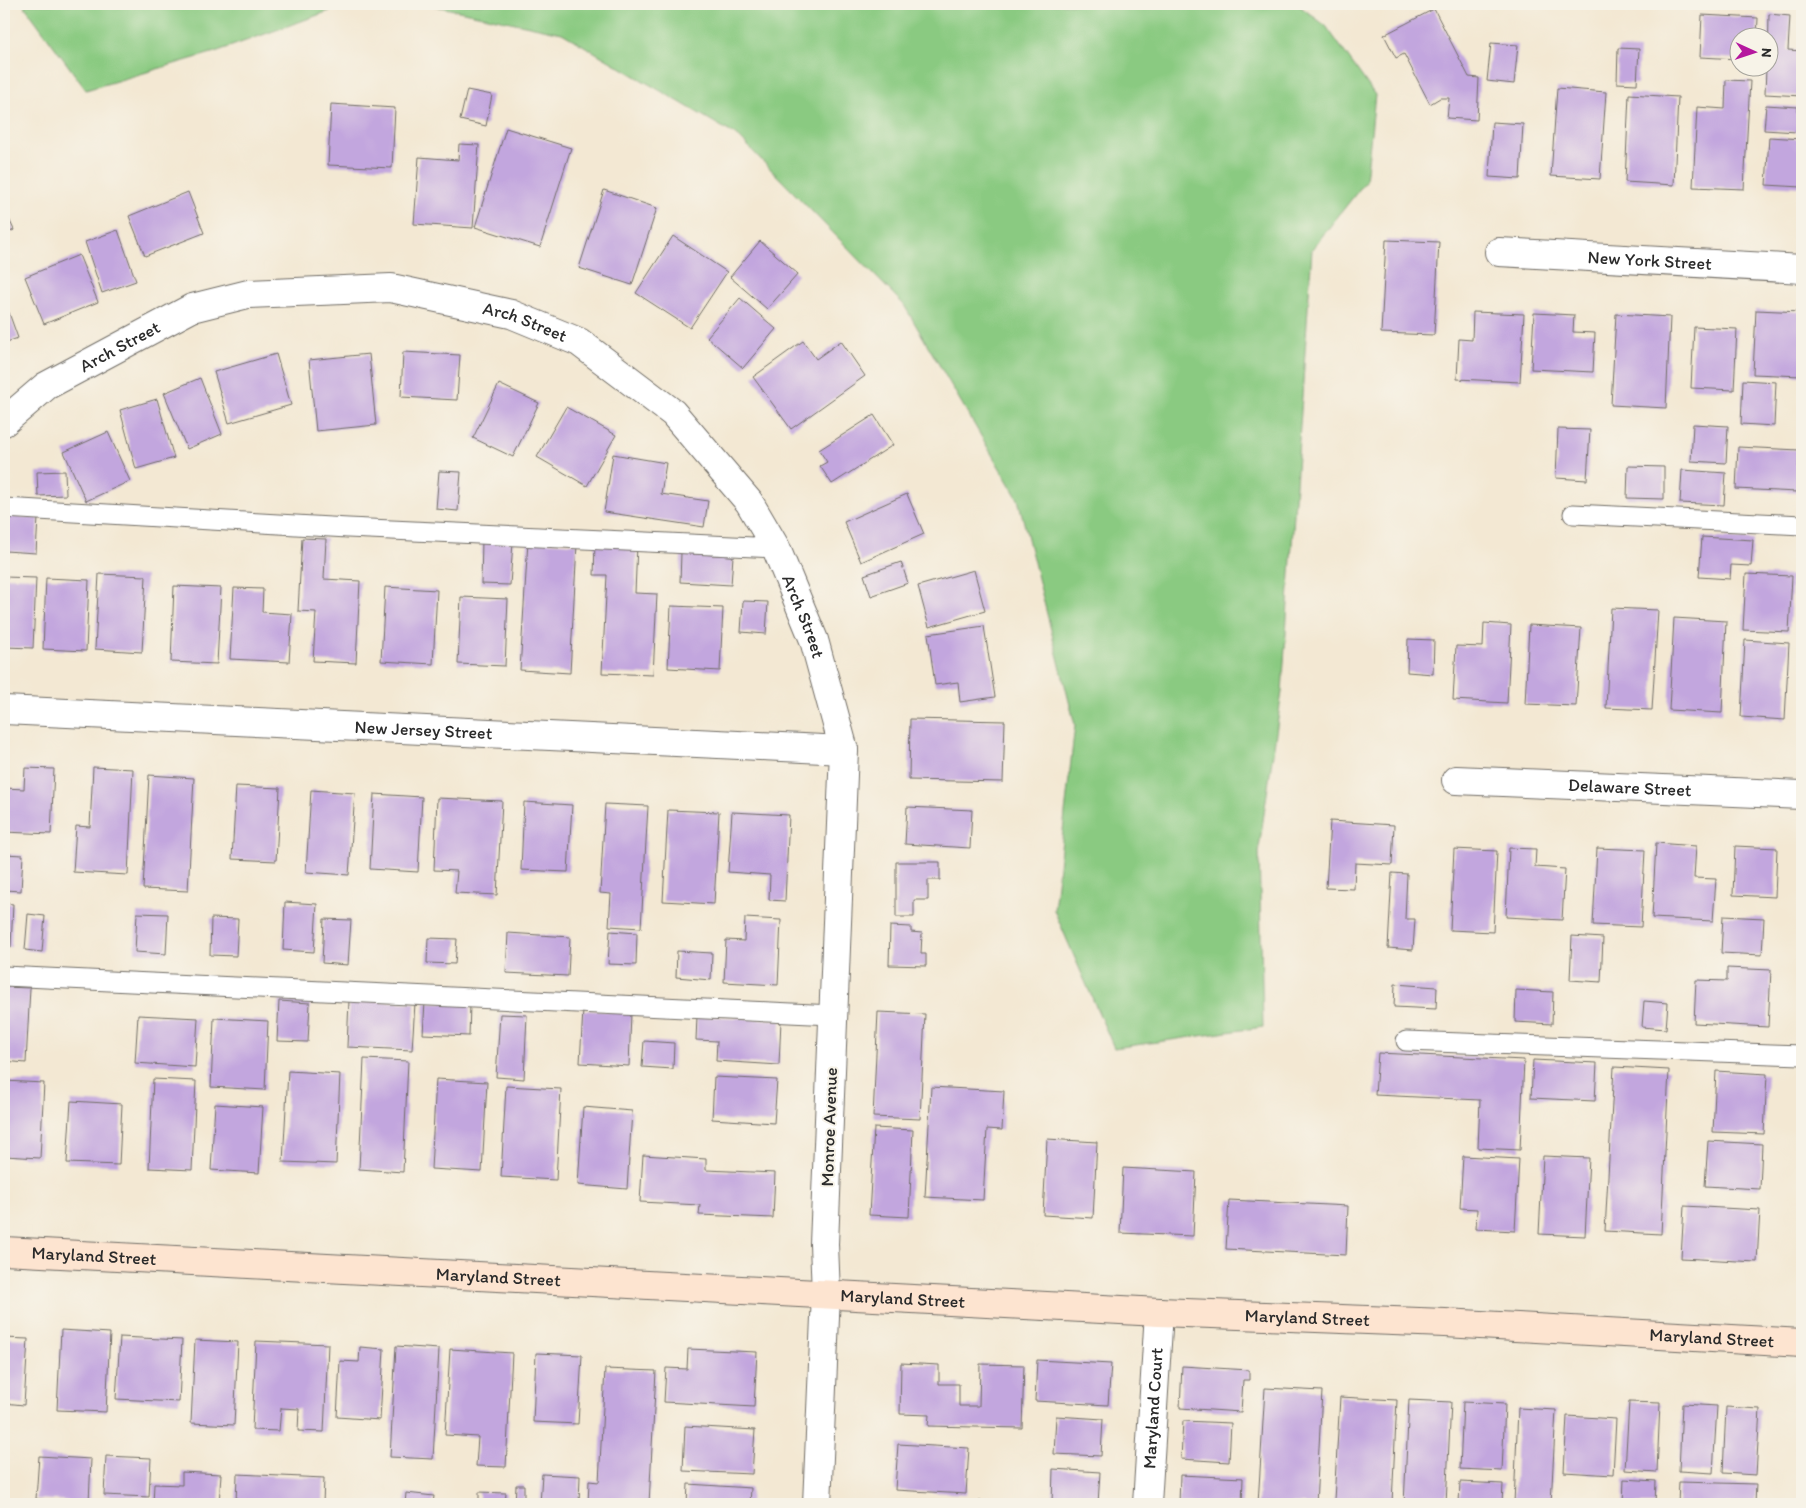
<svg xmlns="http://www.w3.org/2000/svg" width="1806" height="1508" viewBox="0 0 1806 1508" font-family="Itim,sans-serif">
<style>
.green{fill:#8aca81;stroke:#5a7a56}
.building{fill:#c2a6de}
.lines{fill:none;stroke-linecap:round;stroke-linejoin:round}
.lane-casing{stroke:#716d66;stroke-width:21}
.street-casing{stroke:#716d66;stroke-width:30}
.secondary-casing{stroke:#716d66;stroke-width:30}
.lane{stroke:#fff;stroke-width:19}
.street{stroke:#fff;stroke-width:28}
.secondary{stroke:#fde4d0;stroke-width:28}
.labels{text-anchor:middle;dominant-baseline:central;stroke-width:4;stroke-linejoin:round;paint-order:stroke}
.street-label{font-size:18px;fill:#2b2b2b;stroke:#f7f3e8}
</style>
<rect width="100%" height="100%" fill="#f7f3e8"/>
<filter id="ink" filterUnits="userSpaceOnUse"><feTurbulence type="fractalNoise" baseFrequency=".02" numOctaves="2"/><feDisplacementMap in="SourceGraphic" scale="10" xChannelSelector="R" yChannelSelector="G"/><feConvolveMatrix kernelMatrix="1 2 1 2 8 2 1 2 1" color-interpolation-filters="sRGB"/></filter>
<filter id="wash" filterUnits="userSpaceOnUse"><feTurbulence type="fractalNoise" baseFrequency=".0096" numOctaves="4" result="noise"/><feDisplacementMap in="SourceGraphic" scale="20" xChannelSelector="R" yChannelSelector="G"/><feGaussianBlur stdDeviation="1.12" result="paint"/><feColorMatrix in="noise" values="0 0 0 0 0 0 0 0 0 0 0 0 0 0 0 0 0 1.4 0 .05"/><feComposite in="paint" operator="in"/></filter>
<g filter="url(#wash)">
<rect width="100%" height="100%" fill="#f3e8d3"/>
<path class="green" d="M23,4H349L215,52L86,90Z
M426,4H1297L1326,26L1375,95L1366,181L1312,249L1282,692L1259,848L1263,1027L1114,1048L1054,910L1075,725L1018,499L904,305L739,137L562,33Z"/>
<g id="blocks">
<path class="building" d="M1434,9L1469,77L1479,78L1477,120L1447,118L1449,98H1440L1430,104L1404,54L1396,58L1384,35Z
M1769,14L1790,16L1788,50L1802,51V96L1765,94L1766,68H1768Z
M1702,15L1758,18L1757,38H1738V59L1700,57Z
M1491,43L1518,45L1514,84L1487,81Z
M1618,48L1639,49L1637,84L1617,83Z
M1726,80L1750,81L1744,189L1693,187L1697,107L1725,109Z
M1557,88L1606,92L1600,179L1551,176Z
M467,90L492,95L486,126L460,120Z
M1629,94L1678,97L1674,185L1625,182Z
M331,104L395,108L392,168L328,165Z
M1766,105L1798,107L1797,132L1764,130Z
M1492,122L1523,124L1520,179L1489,177Z
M506,128L571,148L540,247L475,227Z
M1769,137L1802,139V187L1766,185Z
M459,144L479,145L473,228L414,224L419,157L458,160Z
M604,190L657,208L632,285L579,268Z
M188,192L204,233L145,256L129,216Z
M4,208L14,230L4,235Z
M118,230L136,281L102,293L85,242Z
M673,236L727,272L690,328L636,293Z
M1386,240L1439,242L1434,335L1381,333Z
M760,241L798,274L767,309L730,277Z
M79,255L98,302L44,324L25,277Z
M740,298L776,329L743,368L707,337Z
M4,299L18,338L4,343Z
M1756,310L1802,312V376L1753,374Z
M1473,312L1524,314L1520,382L1457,379L1459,339L1472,340Z
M1534,313L1574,315L1573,332L1595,333L1593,372L1531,369Z
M1616,314L1670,317L1666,408L1611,405Z
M1694,327L1737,329L1734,390L1691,388Z
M803,341L816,359L841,341L865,376L791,429L753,377Z
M403,352L460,355L457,400L401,397Z
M276,354L291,405L229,423L214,372Z
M369,354L376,425L316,431L309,360Z
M200,378L222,434L187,449L164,393Z
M1743,380L1776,382L1774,426L1741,424Z
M499,384L539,403L513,457L473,438Z
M157,399L174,458L136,469L120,410Z
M566,407L616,435L587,486L537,457Z
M874,415L893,445L832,484L820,466L827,462L819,450Z
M1693,424L1728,426L1726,463L1691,461Z
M1558,429L1590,430L1587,480L1556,478Z
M108,432L130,481L86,501L64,452Z
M1738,447L1799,450L1797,492L1736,489Z
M613,454L666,463L661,494L708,501L704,527L604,512Z
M1628,466L1664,467V499L1627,498Z
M1682,470L1726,473L1724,505L1680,503Z
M65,471L66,495L38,496L37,472Z
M439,471L461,472L458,511L436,509Z
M907,494L924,534L861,562L844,522Z
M6,516L38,518L36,553L5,551Z
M1702,537L1753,540L1751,566L1731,565L1730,579L1699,577Z
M302,538L326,539L324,579L360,581L356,663L313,661L316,612L298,611Z
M482,540L513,542L510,585L481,584Z
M528,541L577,544L570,673L520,670Z
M595,544L637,545L635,593L657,594L653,675L602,673L607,575H594Z
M681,553L733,556L731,585L680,582Z
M901,562L908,583L871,596L864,575Z
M974,570L985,611L929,627L918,586Z
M99,574L146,576L142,652L95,649Z
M1746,574L1792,576L1789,632L1743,630Z
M4,577L36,578L33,648L4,647Z
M46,578L89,580L86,651L43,649Z
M174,586L221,588L217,664L171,662Z
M385,587L437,590L433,664L381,661Z
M234,588L263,589L262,612L292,614L289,662L230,659Z
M461,597L508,599L505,666L458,664Z
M743,601L768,602L766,634L741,632Z
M671,606L723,608L720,671L668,668Z
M1611,608L1658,610L1652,710L1606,708Z
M1674,618L1726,621L1722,713L1669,710Z
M1484,623L1511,625L1507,703L1453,700L1456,646L1483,647Z
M1529,625L1581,628L1576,706L1525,704Z
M984,626L995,697L960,702L958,682L935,685L928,634Z
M1408,639L1434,640L1433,674L1407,672Z
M1745,640L1789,643L1785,720L1741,717Z
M910,719L1005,721L1003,782L909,780Z
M93,767L133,769L128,875L73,872L76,826L90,827Z
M25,768L54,769L51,834L4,832L5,788L24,789Z
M149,775L194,778L188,891L143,889Z
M236,786L280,788L276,861L232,859Z
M311,790L355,793L349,875L306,872Z
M374,794L422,797L418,872L370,869Z
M437,798L502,801L497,895L455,893L457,871L434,870Z
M524,802L572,805L568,872L521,870Z
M605,804L648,806L641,928L609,926L611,894L600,893Z
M907,807L972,810L970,848L905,844Z
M668,810L719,812L714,904L663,901Z
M732,812L789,815L785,901L769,900L770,875L728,872Z
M1330,821L1394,825L1392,865L1355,863L1354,889L1326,888Z
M1656,843L1696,846L1694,878L1716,879L1713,921L1652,918Z
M1735,846L1777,848L1775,897L1733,895Z
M1509,848L1536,849L1535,867L1565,869L1562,920L1506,917Z
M1597,848L1645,850L1641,927L1593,925Z
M1454,849L1497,851L1493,932L1450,930Z
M4,854L23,855L21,891L4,890Z
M896,862H940V880H928V900H914V917H896Z
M1392,873L1407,874L1405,919H1415L1413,950L1388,948Z
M285,902L317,904L314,952L283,950Z
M4,903L13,904L11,947H4Z
M137,913L168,914L166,954L135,952Z
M28,914L45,916L42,952L25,950Z
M1723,916L1764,918L1762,955L1721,953Z
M211,918L238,919L236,956L210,955Z
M745,918L781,920L778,985L724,982L726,940L744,941Z
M324,919L351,920L348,965L322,963Z
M890,926L911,927V932L922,933L921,954H926V966L889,965Z
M610,931L637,933L636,965L608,964Z
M508,933L570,937L568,976L506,973Z
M1572,936L1603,938L1601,982L1570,980Z
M428,938L457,939L455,964L427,963Z
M677,951L712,953L711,980L676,977Z
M1727,968L1771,970L1768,1027L1694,1023L1696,980L1727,981Z
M1395,984L1437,987L1436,1009L1394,1007Z
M4,987L30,988L26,1063L4,1061Z
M1516,990L1553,992L1552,1024L1515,1022Z
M349,1000L415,1003L412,1050L347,1047Z
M279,1001L310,1003L308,1042L277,1041Z
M1644,1001L1668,1003L1666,1029L1642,1027Z
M425,1002L470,1004L469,1036L423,1034Z
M583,1010L631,1013L629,1066L580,1063Z
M878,1012L925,1014L920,1119L873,1117Z
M500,1014L527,1015L524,1079L496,1077Z
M138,1015L198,1018L195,1067L135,1063Z
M697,1016L781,1020L779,1065L716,1061L717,1041L696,1040Z
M214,1018L268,1021L265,1090L211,1087Z
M644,1041L674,1043L673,1069L642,1067Z
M1378,1053L1524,1060L1520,1150L1478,1148L1480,1100L1375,1095Z
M364,1059L408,1061L403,1172L359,1169Z
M1533,1060L1597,1063L1595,1101L1531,1098Z
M1614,1067L1669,1070L1661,1234L1605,1231Z
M288,1071L340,1074L336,1164L283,1162Z
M1716,1071L1767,1074L1764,1134L1713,1132Z
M714,1077L777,1080L774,1123L712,1119Z
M153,1079L196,1081L192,1170L149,1168Z
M436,1079L487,1082L482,1172L431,1169Z
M4,1081L44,1083L40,1158L4,1156Z
M506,1086L561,1089L556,1180L501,1177Z
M931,1087L1004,1091L1002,1130L987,1129L983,1200L925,1197Z
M71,1101L122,1104L119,1165L67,1163Z
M215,1104L263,1107L259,1173L211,1170Z
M583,1107L632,1111L627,1189L578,1185Z
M874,1128L913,1130L909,1217L869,1215Z
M1047,1139L1097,1142L1093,1218L1043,1215Z
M1708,1141L1762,1144L1760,1189L1705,1186Z
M643,1155L706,1159V1170L775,1173L773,1218L699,1215L700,1205L640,1202Z
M1463,1156L1519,1159L1515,1231L1476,1229L1477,1209L1460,1208Z
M1543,1156L1589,1158L1585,1236L1539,1234Z
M1123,1168L1196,1172L1193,1236L1120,1233Z
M1229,1200L1348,1206L1346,1255L1226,1249Z
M1684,1206L1760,1210L1757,1262L1681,1258Z
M61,1330L110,1333L106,1412L57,1410Z
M120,1337L182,1340L179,1402L116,1399Z
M4,1338L28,1339L24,1405L4,1403Z
M195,1340L238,1342L234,1425L191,1423Z
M256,1341L328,1344L324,1432L298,1431L299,1409L281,1408L279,1431L252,1430Z
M396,1346L439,1349L433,1459L390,1457Z
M360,1347L384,1349L380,1420L337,1417L340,1361L359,1362Z
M450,1349L512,1353L506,1467L476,1466L478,1437L445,1435Z
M688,1349L757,1352L754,1407L664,1402L666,1368L687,1369Z
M536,1353L582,1355L578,1424L533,1422Z
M1037,1360L1111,1364L1108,1405L1035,1401Z
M901,1363L939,1365V1384H959V1406H979L980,1364L1024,1365L1022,1428L928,1426L929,1415L900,1414Z
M1182,1366L1249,1370V1380H1243L1241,1412L1180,1408Z
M605,1369L656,1371L649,1504H588L589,1481L599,1482Z
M1265,1388L1322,1391L1316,1504H1258Z
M1340,1397L1397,1400L1392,1503L1334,1500Z
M1409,1400L1451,1402L1446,1504H1404Z
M1463,1402L1505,1404L1502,1471L1460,1469Z
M1629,1402L1660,1403L1657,1472L1625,1470Z
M1682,1404L1717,1406L1713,1473L1679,1471Z
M1726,1407L1760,1409L1756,1475L1723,1473Z
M1518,1408L1556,1410L1551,1504H1514Z
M1056,1416L1103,1419L1101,1456L1054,1454Z
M1567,1416L1616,1419L1613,1475L1564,1472Z
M1183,1421L1231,1423L1229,1462L1181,1459Z
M685,1426L755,1430L752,1474L683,1471Z
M898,1444L969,1448L966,1494L895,1490Z
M39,1456L91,1459L89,1502L36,1499Z
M106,1456L151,1458L149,1497L104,1495Z
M1053,1469L1100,1472L1098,1504H1052Z
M182,1472L221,1474L219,1504H153L154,1484L182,1485Z
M237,1474L324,1478L323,1504H236Z
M542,1474L580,1476L579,1504H540Z
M1180,1475L1243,1478L1242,1504H1179Z
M1624,1479L1656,1481L1655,1504H1623Z
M1460,1482L1503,1484L1502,1504H1459Z
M1679,1482L1756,1484L1755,1504H1678Z
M688,1484L751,1488L750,1504H687Z
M516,1485H524V1504H515Z
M479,1492L506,1493L505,1504H479Z
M406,1493L434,1496L433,1504H405Z
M979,1501L1015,1502V1504H979Z"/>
</g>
</g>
<g filter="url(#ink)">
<use href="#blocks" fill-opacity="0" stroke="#716d66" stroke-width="1"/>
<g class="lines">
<defs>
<path id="lane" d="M4,508L348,528L776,548
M1573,514L1802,525
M4,976L833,1015
M1406,1041L1802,1055"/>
<g id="street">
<path id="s1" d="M1499,252L1802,269"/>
<path id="s2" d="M4,422L46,386L192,308L248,294L391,288L511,314L579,342L673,413L749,502L776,548L814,640L844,750L824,1244L826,1294L817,1504"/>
<path id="s3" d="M4,710L844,750"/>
<path id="s4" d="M1456,780L1802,795"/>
<path id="s5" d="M1147,1504L1159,1312"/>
</g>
<g id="secondary">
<path id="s6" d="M4,1251L1159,1312L1445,1323L1802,1343"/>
</g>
</defs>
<use href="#lane" class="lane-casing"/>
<use href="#street" class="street-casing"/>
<use href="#secondary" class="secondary-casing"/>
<use href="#lane" class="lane"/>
<use href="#street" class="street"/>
<use href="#secondary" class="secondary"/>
</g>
</g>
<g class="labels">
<g class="street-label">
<text stroke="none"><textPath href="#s1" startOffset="151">New York Street</textPath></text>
<text stroke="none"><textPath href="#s2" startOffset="560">Arch Street</textPath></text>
<text stroke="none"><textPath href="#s2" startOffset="139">Arch Street</textPath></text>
<text stroke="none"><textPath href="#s2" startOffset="980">Arch Street</textPath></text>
<text stroke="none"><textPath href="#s3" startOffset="420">New Jersey Street</textPath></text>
<text stroke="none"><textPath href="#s4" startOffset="174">Delaware Street</textPath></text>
<text transform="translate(829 1127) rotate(-88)">Monroe Avenue</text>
<text stroke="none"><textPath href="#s6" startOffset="90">Maryland Street</textPath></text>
<text stroke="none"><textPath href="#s6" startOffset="495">Maryland Street</textPath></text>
<text stroke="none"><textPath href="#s6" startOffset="900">Maryland Street</textPath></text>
<text stroke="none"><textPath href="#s6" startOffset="1305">Maryland Street</textPath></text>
<text stroke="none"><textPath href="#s6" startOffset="1710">Maryland Street</textPath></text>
<text stroke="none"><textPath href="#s5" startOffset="96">Maryland Court</textPath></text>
</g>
</g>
<rect width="1806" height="1508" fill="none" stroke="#f7f3e8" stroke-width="20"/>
<g transform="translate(1754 52) rotate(93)"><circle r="24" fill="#f7f3e8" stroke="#a5a39c"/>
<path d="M0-4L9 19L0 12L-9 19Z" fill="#b5179e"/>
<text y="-8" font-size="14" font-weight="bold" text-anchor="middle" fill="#2b2b2b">N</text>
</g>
</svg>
